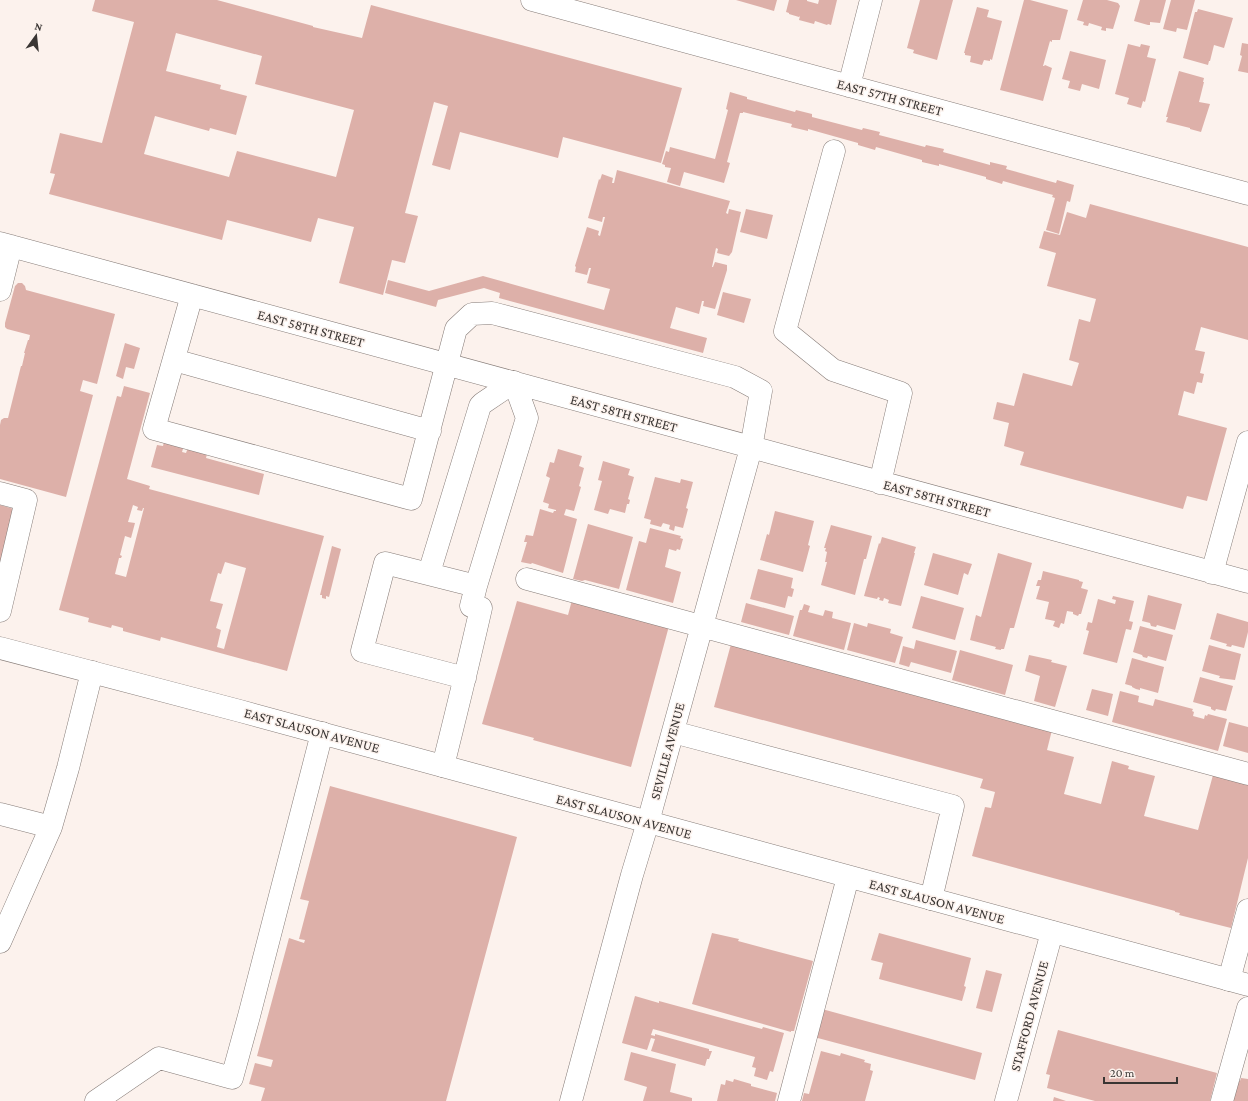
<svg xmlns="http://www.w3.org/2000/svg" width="1248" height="1101" viewBox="0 0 1248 1101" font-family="'Crimson Pro',serif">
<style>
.building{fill:#ddb0a9;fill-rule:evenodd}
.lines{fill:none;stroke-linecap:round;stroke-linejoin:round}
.minor-casing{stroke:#867c78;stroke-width:23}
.major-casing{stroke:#867c78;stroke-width:23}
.minor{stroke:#fff;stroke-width:22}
.major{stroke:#fff;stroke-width:22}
.labels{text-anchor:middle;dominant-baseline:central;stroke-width:3;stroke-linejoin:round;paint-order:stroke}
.street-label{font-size:14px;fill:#393533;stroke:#fcf2ed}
</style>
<rect width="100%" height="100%" fill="#fcf2ed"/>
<path class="building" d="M95,0H217L313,26V27L362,38L371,5L682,88L661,163L563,137L558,158L460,132L450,170L432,165L448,106L434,102L405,213L418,216L405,263L392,260L383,295L339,283L354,227L318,218L311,242L227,220L222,240L49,194L55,174L50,173L60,133L102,143L134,22L92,11ZM176,33L262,56L255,84L354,110L336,177L237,151L229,177L144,154L155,116L209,131L210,128L236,135L247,96L220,89L221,85L166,71Z
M736,0H777L774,11Z
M789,0H807V1L818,4L819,0H837L831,25L828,24L827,25L815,21L814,24L799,20L800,16L799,17L789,14V13L786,12Z
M920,0H953L937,60L913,53L914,50L907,48Z
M1024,0H1030L1068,10L1060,40H1052V42L1050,41L1043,66H1044L1045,65L1052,68L1043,101L1000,90Z
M1083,0H1107L1118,3L1120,6L1113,29L1106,28V31L1101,30L1102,27L1089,23L1088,26L1083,25L1084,22L1077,20Z
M1140,0H1166L1160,23L1150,22V25H1148L1134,21Z
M1171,0H1195L1187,30L1177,28L1176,32L1163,29Z
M977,7L989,10L987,17L1002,21L992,60L990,59V61L984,60L982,65L970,62L971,56L965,55V53H964Z
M1198,9L1233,18L1224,48L1214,45L1210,61H1209L1208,65L1183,58L1195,12H1197Z
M1242,43L1248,44V73L1238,71L1242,56L1240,55Z
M1128,44L1140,47L1141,44L1150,46L1147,57L1156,59L1145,102L1143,101L1141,108L1127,104L1129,98L1115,94Z
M1070,51L1106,60L1099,89L1082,84L1080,91L1068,88L1070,81L1062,79Z
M1179,71L1204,78L1203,82H1204L1199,102L1210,104L1201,132L1190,129V128L1166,122L1168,117H1166Z
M730,92L747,97V99L795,112L796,110L812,114V117L862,130L863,128L880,132L879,135L925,147L926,145L944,149L943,152L990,165V162L1007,166L1006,169L1056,183L1057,180L1074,185L1070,202L1067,201L1059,234L1046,230L1055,198L1052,197L1053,195L1003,181L1002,184L986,179V177L939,164V166L922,162V160L876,147L875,150L858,145V143L808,129V131L791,127L792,124L743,112V113H740L727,162L730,163L724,183L684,172L680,186L667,182L671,168L665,167V165L662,164L666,151L669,152L670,147L715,159L728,110L726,109Z
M617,170L730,201L726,213L728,214L729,209L741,212L732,252L729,256L717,253L718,249L716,248L712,267H713L715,262L727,265V270L715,309L703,306L704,301H702L699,314L676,307L670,328L707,338L703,353L499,298L500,293L484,288L438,300L436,307L385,293L388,280L429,291L483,276L604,310L610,289L587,283L591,268H589L587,275L575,272L576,267L575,266L587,227L599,231L598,235L600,236L605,217H603L602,222L588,218L599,179L600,180L602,174L613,178L612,183H614Z
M1090,204L1248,247V340L1201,327L1195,350L1205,352L1200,373L1204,374L1202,383L1197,382L1194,394L1184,391L1178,415L1227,428L1207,501L1187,496L1183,509L1020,465L1024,452L1004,446L1009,423L993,419L997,402L1014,406L1023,373L1072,386L1079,363L1069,360L1079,319L1090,322L1096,299L1047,286L1056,253L1039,248L1044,231L1060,235L1067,212L1086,218Z
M746,209L773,215L767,239L740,232Z
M18,283H22L25,286L26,290L115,314L97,384L83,380L80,391L93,395L66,497L0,479V425L1,420L4,418H8L21,366H22L25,353H24L28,340H29L30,335L7,329L5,327V323L15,286Z
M723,292L751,299L744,323L717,315Z
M125,343L140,348L134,369L126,367L123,379L116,376Z
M124,386L150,393L127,479L150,486L149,489L324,536L287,671L161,637L160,641L123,631V628L112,625L111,628L88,622L89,618L59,610L117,396L121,397ZM133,505L138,507L137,510L142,511L143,508H144L126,577L115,574L119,558H121L122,556L120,555L125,536L131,538L135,523L128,522ZM225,562L246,568L224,649L217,647L221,630L216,628L223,604L210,601L218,573L221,574Z
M165,438L185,442L182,452L186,453L189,445L208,450L206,458L264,474L259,495L151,467L157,445L163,446Z
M558,449L582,456L579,466L584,468L579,486L581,487L574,511L566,509L564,515L577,519L563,573L532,563L531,564L521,562L527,542H524L526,535L533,536L540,509L553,513L554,511H556V510L548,508L549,504L543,502L550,478L546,476L550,462L554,463Z
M603,461L630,469L628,475L634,477L628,499L630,500L629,504H627L625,513L610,509L608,514L594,510L602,481L598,480Z
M655,477L680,483L681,479L693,482L686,508L688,509L683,528L675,526L674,531L669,529L670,525L663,523L661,527L650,524L651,520L644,518Z
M0,505L14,509L0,572Z
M775,511L814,521L808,545L810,546L803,572L760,560L767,534L769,535Z
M588,524L633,537L619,589L585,580L582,581L573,579Z
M831,525L872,536L866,559H864L855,595L821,585L827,562H825L827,552L825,551L826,548H824Z
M650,528L681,536L680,538L683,539L680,550L677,549L676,551L669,549L665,567L681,572L673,603L626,590L639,541L646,543Z
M882,537L916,547L914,553H915L901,606L888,603L889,600L884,598L883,601L879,600L880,598L878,597L877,599L864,596L879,543L880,544Z
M332,546L341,549L329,597L326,596V599L322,598V595H320Z
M933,553L972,564L968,575L964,573L958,595L924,585Z
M998,553L1032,563L1014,628H1010L1004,649H1001V650L995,649L996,647L970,640L976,615L981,617Z
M758,569L793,578L791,588L794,589L792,597L788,596L785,608L750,599Z
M1043,571L1079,580V581L1083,582L1081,588L1088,590L1081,614H1079L1078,616L1073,614V612L1067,611L1064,624L1061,623L1059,628L1053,626L1055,621L1045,619L1049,602L1036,599L1040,586H1036L1038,580H1041Z
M1148,595L1182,604L1175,630L1157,625L1156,627L1151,626L1150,623L1142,621Z
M921,596L964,608L955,640L912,628Z
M1113,596L1134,601L1129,621L1133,622L1131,630L1126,629L1117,663L1083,654L1089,631L1086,630L1088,622L1092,623L1098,599L1115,604L1116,600L1112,599Z
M572,600L669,626L631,767L533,740L534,738L482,724L517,601L568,615Z
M746,603L794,616L789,635L741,622Z
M804,604L810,606L808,612L823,616L825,610L833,612L832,618L851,623L844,650L793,636L800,610H802Z
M1217,613L1248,622V632L1244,648L1232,645L1231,647L1226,646L1227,644L1210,639Z
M854,623L867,627L868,623L891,629L890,633L903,637L895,663L847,650Z
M1140,626L1173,635L1166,661L1148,656L1147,658L1143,657L1142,655L1133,652Z
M916,640L957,651L951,673L911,662L909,667L899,664L903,646L914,649Z
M731,644L1052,730L1047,750L1074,757L1064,794L1101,804L1112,761L1129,766L1128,769L1155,776L1144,816L1198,830L1213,775L1248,785V858L1231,928L1179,915L1180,913L1175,912V911L972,856L985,807L991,808L995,792L980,788L983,779L714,707Z
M1209,645L1241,654L1235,680L1219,678L1220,676L1202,671Z
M960,650L1013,665L1005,695L952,680Z
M1029,655L1052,660L1051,662L1067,666L1055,707L1034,701L1040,676L1025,671Z
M1132,658L1164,667L1158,693L1140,688V690L1136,689L1132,687V686L1125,684Z
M1200,677L1233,686L1226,711L1216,709L1215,711L1211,709V707L1193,702Z
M1092,689L1113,694L1108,716L1086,710Z
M1120,691L1139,696L1138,702L1153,706L1155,699L1193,709L1192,711L1194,712L1193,716L1204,719L1205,715L1207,716L1208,714L1227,719L1218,751L1112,722Z
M1229,722L1248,727V753L1223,746Z
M330,786L517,837L446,1101H261L265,1088L249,1084L255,1063L271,1067L273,1060L257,1056L289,938L304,943L305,940L299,939L309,901L300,899Z
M712,933L739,939L738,941L813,961L794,1031H791V1032L692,1004Z
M879,933L971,958L964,986L966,987L962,1001L879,979L883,963L871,960Z
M986,970L1002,974L992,1012L976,1008Z
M635,996L659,1003V1001L762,1029L763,1027L784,1033L773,1072L770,1071L767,1080L754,1076L756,1068L752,1067L755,1057L653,1029L651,1035L655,1036V1034L709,1049V1051H712L709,1059H707L705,1066L651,1051L655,1039L651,1038L647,1050L622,1043Z
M822,1009L982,1053L975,1080L814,1037Z
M1058,1030L1217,1073L1210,1101H1095L1047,1088L1050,1075L1046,1074Z
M821,1051L840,1056L841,1053L865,1060L864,1062L871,1064L870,1070L873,1071L865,1101H802L804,1093L809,1094Z
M631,1052L676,1064L670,1092L692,1098V1101H643L647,1087L624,1080Z
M1241,1078L1248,1079V1101H1228L1233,1080L1240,1081Z
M734,1079L751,1084V1086L777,1093L775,1101H717L721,1084L725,1085L726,1080L733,1082Z
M1054,1097L1066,1101H1053Z"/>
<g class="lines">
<defs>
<path id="minor" d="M532,0L1248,194
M849,86L871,0
M834,151L785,331L833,370L901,393L880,483
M0,243L1248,582
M0,290L11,246
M192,295L154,429L411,499L456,329L472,314L492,313L735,377L761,391L751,448L648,822L632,875L571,1101
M174,360L430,431
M0,493L26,500L0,611
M429,573L480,406L483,403L514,382
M1212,573L1248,442
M527,579L1248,774
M476,586L527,418L514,382
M673,732L953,806L931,899
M443,766C456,714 469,661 481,608L471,606L476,586L385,563L362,651L465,678
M0,814L51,827L68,768L92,672
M0,942L51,827
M1229,980L1248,910
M96,1101L159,1058L232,1078L249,1016L322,733
M789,1101L848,877
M1006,1101L1052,932
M1222,1101L1248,1008"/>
<path id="major" d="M0,648L240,711L1248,985"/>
</defs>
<use href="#minor" class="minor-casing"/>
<use href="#major" class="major-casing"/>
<use href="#minor" class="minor"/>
<use href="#major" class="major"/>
</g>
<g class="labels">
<g class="street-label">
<text transform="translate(890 97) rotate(15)">EAST 57TH STREET</text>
<text transform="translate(311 328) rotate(15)">EAST 58TH STREET</text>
<text transform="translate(624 413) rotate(15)">EAST 58TH STREET</text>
<text transform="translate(937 498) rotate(15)">EAST 58TH STREET</text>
<text transform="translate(312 730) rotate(15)">EAST SLAUSON AVENUE</text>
<text transform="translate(667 751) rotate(-75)">SEVILLE AVENUE</text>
<text transform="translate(624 816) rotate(15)">EAST SLAUSON AVENUE</text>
<text transform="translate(937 901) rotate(15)">EAST SLAUSON AVENUE</text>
<text transform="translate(1029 1016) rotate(-75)">STAFFORD AVENUE</text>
</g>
</g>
<g transform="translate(36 36) rotate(15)" stroke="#fcf2ed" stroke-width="3" paint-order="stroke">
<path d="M0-3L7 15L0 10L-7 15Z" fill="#393533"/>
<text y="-6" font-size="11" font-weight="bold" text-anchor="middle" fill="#393533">N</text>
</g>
<path d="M1104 1077v6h73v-6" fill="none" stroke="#393533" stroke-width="2"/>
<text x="1110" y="1077" font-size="12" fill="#393533" stroke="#fcf2ed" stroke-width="3" paint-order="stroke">20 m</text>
</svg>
